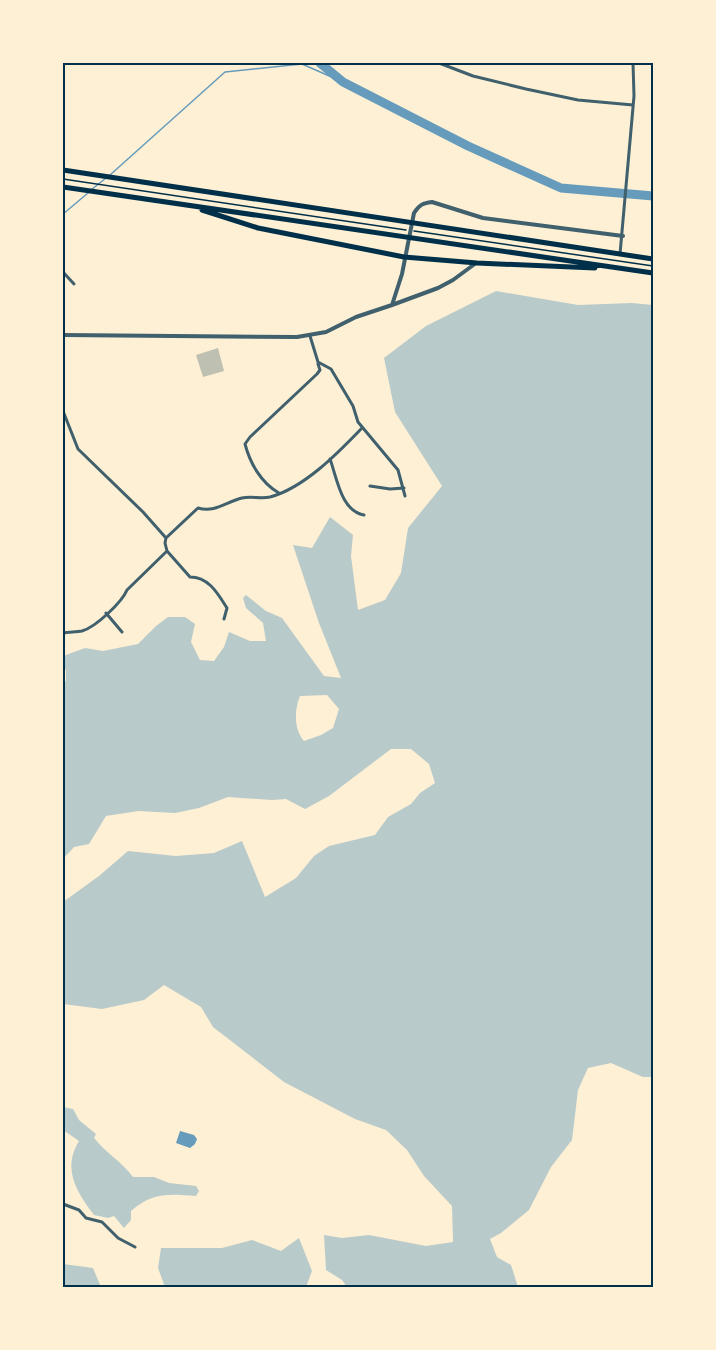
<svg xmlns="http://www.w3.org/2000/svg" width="716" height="1350" viewBox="0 0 716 1350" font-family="Literata,serif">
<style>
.green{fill:#b9caca;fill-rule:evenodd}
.water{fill:#669bbc}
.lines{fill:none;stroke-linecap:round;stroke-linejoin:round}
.stream{stroke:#669bbc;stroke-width:1.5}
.river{stroke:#669bbc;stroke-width:9}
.building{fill:#bec0b2}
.path{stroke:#003049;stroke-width:1.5}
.minor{stroke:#3f606c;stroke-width:3}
.tertiary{stroke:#3f606c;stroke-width:4}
.trunk{stroke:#003049;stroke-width:5}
.neatline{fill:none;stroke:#003049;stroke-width:2}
</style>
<rect width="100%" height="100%" fill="#fdf0d5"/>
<path class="green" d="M496,291L578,305L632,303L653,305V1077H643L611,1063L588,1068L578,1090L572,1140L551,1167L529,1210L501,1233L490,1239L497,1257L511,1265L518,1287H347L342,1280L326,1270L324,1235L342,1238L369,1235L426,1246L453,1242L452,1206L424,1176L407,1150L386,1130L355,1119L284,1082L213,1027L201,1007L164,985L144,1000L102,1009L63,1004V902L99,876L128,851L176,856L214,853L242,841L265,897L296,878L314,856L329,846L375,835L388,817L411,804L420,793L435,783L429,764L411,749H391L329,796L305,809L286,799L272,800L228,797L199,808L175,813L138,811L106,816L89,844L74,847L63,859V683L66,681V670L63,668V656L85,648L103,651L138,644L156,626L168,617H185L195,624L191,642L200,660L214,661L224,647L229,632L250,641H266L263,623L246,608L243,598L246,595L266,611L282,618L324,676L341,678L319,623L293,545L312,548L330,517L353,535L351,556L358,610L385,600L401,573L408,528L442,486L395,412L384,358L426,326ZM327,695L339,709L333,728L321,735L304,741C294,730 294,710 300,696Z
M63,1107L73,1109L79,1120L96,1134L94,1138C106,1153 121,1161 133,1177H154L169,1183L196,1186L199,1191L196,1196C168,1194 153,1192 131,1211V1220L124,1228L114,1216L108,1218L94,1215C76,1191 62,1169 79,1141L63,1130Z
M299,1238L312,1271L306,1287H165L158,1268L161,1248H222L252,1240L281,1251Z
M63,1264L93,1268L101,1287H63Z"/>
<path class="water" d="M180,1131L194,1135L197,1139L195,1144L190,1148L176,1143Z"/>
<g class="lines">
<path class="stream" d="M110,175L225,72L302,64L343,82
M91,190L106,178
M63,214L88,193"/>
<path class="river" d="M320,63L343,82L468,146L561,188L653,196"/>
</g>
<path class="building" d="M218,348L224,371L203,377L196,355Z"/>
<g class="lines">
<path class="path" d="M63,179L406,230
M414,231L653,266"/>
<path class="minor" d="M439,63L473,76L526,89L578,100L633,105
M620,254L634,96L633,63
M63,272L74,284
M310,336L318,362L331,369L353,406L358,422L398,470L405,496
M63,411L78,449L143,512L166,538
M330,459C337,478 341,511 364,515
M370,486L390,489L404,488
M279,493C261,483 250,463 245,444L250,437L317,374L320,370L318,364
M167,551L190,577C209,577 218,594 227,608L224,619
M106,613L122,632
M63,633C69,632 76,632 82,631C96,627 122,602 127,590L167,551L165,543L166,538L198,508C215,513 226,502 242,498C251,496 261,499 270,497C304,488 338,453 362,428
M63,1204L79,1210L86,1218L102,1222L118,1238L135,1247"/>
<path class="tertiary" d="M392,305L438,288L453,280L476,263
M63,335L297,337L326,332L356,317L392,305L402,274L414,213C419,205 423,203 432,202L483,218L623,236"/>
<path class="trunk" d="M63,170L653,259
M63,187L653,273
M202,210L258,228L404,257L477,263L595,268"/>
</g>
<rect width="716" height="1350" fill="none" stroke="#fdf0d5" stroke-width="129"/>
<rect x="64" y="64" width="588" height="1222" class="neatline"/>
</svg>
